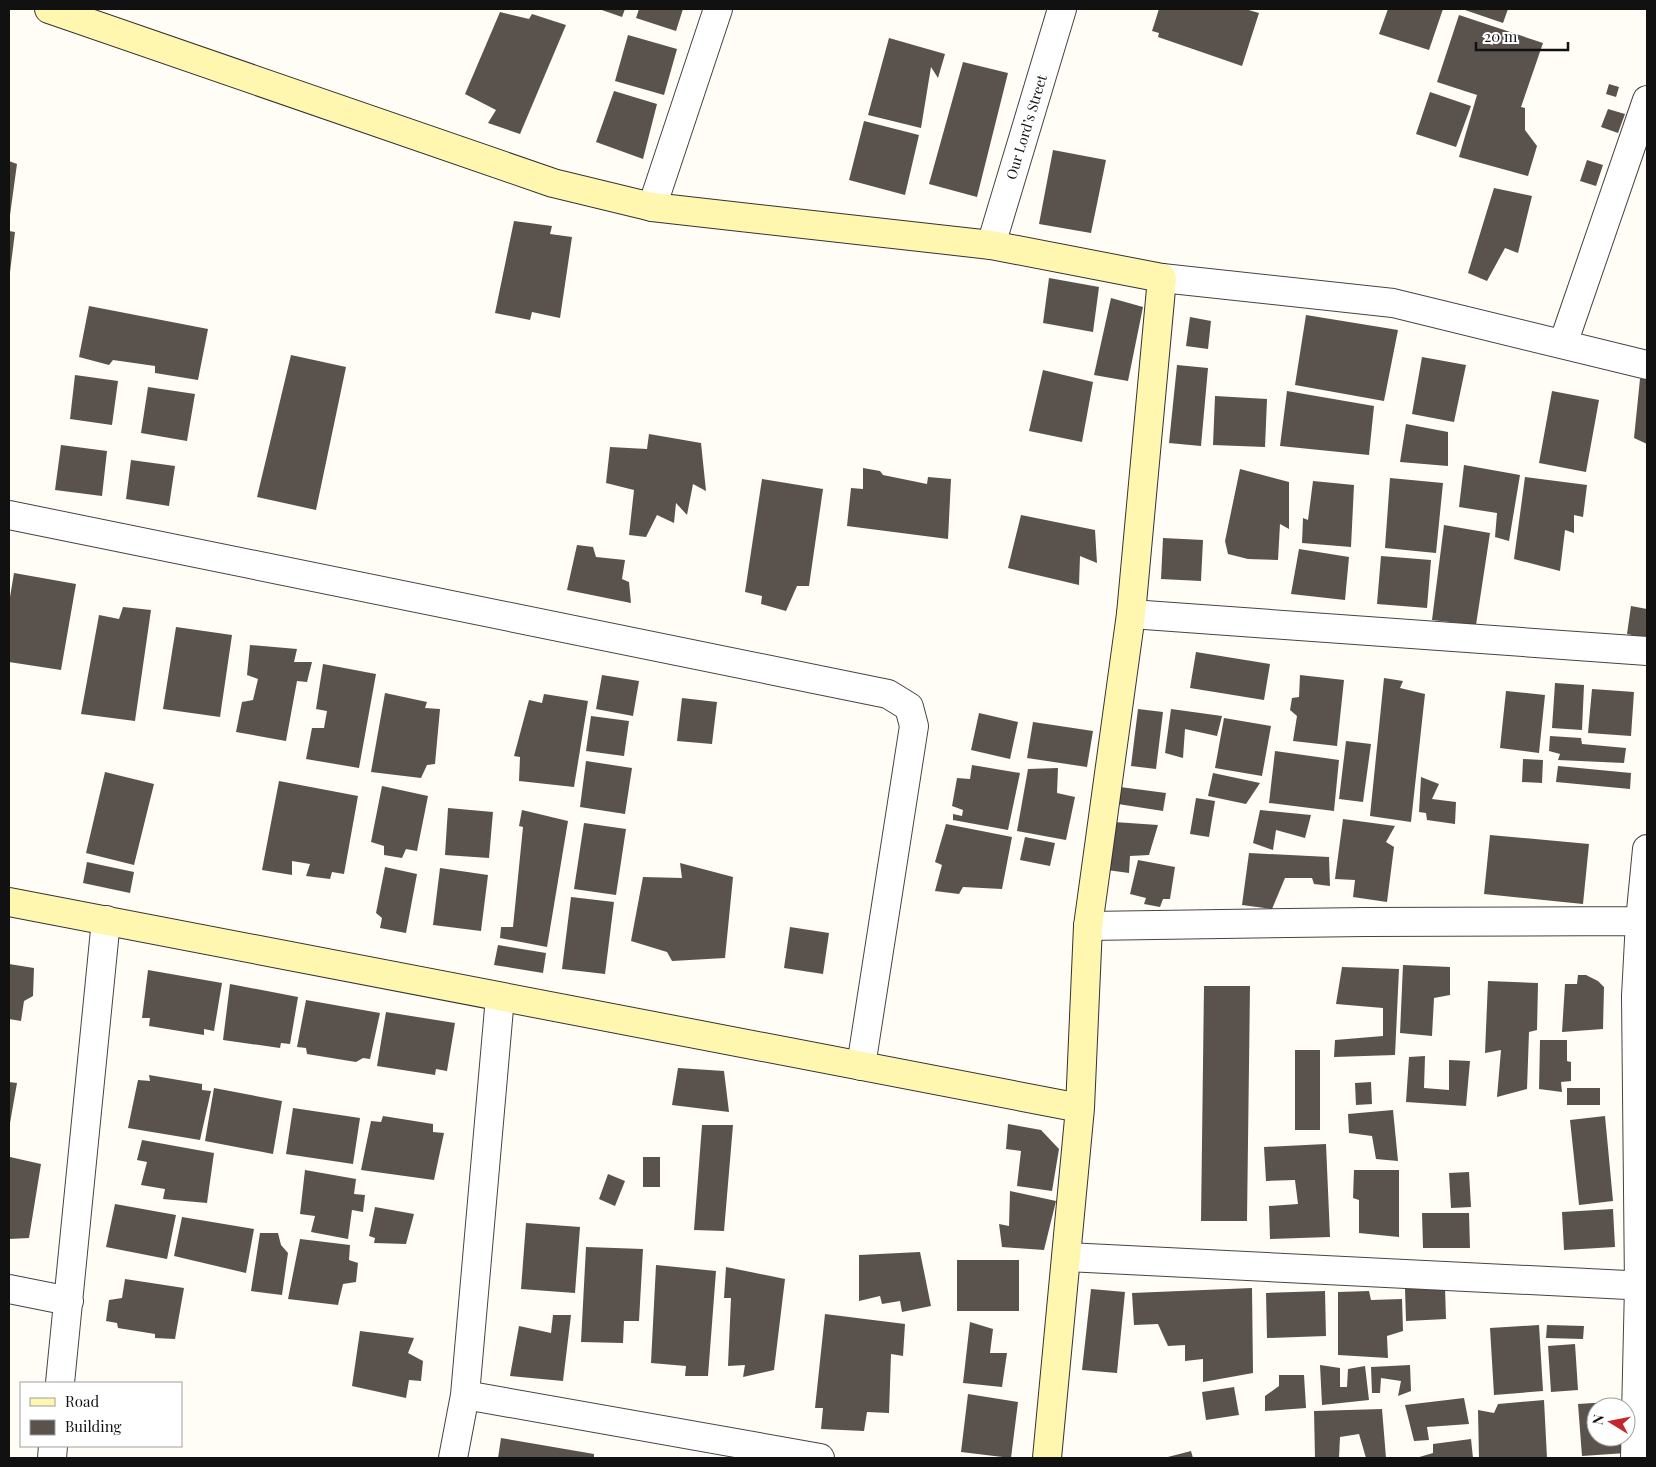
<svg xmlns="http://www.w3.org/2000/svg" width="1656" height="1467" viewBox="0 0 1656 1467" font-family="'Playfair Display',serif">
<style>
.building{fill:#5a524d}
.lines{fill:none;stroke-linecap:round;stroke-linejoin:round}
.street-casing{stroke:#444;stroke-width:30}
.secondary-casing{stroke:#333;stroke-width:30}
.street{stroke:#fff;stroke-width:28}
.secondary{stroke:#fff6b0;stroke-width:28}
.labels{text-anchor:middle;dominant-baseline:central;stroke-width:5;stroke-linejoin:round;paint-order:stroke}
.street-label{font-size:14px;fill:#111;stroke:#fff}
</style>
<rect width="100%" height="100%" fill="#fffdf5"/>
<path class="building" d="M599,9H625L622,17Z
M639,9H683L676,31L636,18Z
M1159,9H1245L1259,13L1242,66L1158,37L1159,33L1152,31Z
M1388,9H1443L1429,50L1379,34Z
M1462,9H1508L1503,23Z
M500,12L529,19L532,14L566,25L520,134L488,123L496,110L465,94Z
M1459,15L1543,43L1521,107L1525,108V130L1537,146L1528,176L1459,157L1477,95L1437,82Z
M628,35L677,49L664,95L615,81Z
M889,38L945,54L938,78L931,67L921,128L868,115Z
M963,62L1008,73L977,197L929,184Z
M1609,84L1619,87L1616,97L1606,94Z
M614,91L657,104L643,159L596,142Z
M1430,92L1471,106L1456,147L1416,134Z
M1608,109L1625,114L1618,133L1601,127Z
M864,121L919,135L905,195L849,180Z
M1053,150L1106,160L1091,233L1039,224Z
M1587,160L1603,165L1596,186L1580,181Z
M9,161L17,164L10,215H9Z
M1494,188L1532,196L1518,253L1505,248L1487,281L1468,273Z
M514,221L552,226L550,234L572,237L560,318L532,312L530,320L495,313Z
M9,231L15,232L10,272H9Z
M1049,278L1099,287L1093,332L1043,323Z
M1111,298L1143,307L1128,381L1094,375Z
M89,306L208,329L198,380L155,373V366L113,360L109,365L79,357Z
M1306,315L1398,330L1384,401L1295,385Z
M1190,317L1211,321L1208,349L1186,346Z
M291,355L346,367L316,510L257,497Z
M1422,357L1466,365L1454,422L1412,414Z
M1177,365L1208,368L1201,446L1169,443Z
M1043,370L1093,382L1082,442L1029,431Z
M75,375L118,381L112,425L70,419Z
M1640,379H1647V444L1634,438Z
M148,387L195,394L187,441L141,433Z
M1287,391L1374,406L1369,455L1280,446Z
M1552,391L1599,400L1586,472L1539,463Z
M1215,396L1267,399L1265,447L1213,445Z
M1406,424L1448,432V466L1400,462Z
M649,434L701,443L706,491L693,484L687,515L676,503L674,523L657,515L646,537L629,535L634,490L606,483L610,447L647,449Z
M61,445L107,451L102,496L55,490Z
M131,460L175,466L169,506L126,499Z
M1464,465L1520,475L1509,541L1495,537L1497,513L1459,507Z
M863,468L880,471L883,475L927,484L928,477L951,479L948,539L847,526L851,488L863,489Z
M1240,469L1289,482V529L1280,524L1278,560L1248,559L1228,554L1225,541Z
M1525,477L1587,485L1583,517L1574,515V533L1565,530L1560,571L1514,559Z
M1390,478L1443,483L1436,553L1385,548Z
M762,479L823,489L809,586H797L786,611L761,604L762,596L745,592Z
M1313,481L1354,485L1351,547L1302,543L1303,518L1308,520Z
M1021,515L1095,530L1097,563L1080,556L1079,585L1008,568Z
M1444,525L1490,533L1476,625L1432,620Z
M1163,538L1203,540L1201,581L1161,579Z
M577,545L593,547L596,557L625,560L622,579L629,582L631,603L567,590Z
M1299,549L1349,557L1345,600L1291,594Z
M1381,556L1431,560L1427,608L1377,604Z
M14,573L76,584L61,670L9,662V603Z
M1631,606L1647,609V638L1627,634Z
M123,607L151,610L135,721L81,714L99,615L119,619Z
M176,627L232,635L220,717L163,709Z
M250,645L297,649L294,662H312L307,682L297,681L286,741L236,732L242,702L253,700L258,679L247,675Z
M1196,652L1270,664L1264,700L1190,688Z
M323,664L376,674L359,768L306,759L312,728H324L327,711L316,709Z
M602,675L639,681L633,716L596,709Z
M1300,675L1344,680L1337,746L1293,741L1297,716L1290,710L1292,698L1299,697Z
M1384,678L1403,681L1400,688L1425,694L1411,822L1370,816Z
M1555,683L1584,685L1582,730L1552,728Z
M1592,689L1634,692L1631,736L1588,733Z
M1506,691L1545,695L1539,753L1500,748Z
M385,693L427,702L425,708L440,709L435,764L427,765L421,778L371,772Z
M544,694L588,701L574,787L519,781L520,757L514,756L529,700L542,703Z
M682,698L717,702L712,744L677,741Z
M1138,709L1163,712L1156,769L1131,766Z
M1171,709L1222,716L1217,736L1185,729L1183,758L1165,753Z
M979,713L1018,722L1010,759L971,750Z
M591,716L629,721L624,756L586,751Z
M1224,718L1271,726L1262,776L1215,768Z
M1033,722L1093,731L1087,767L1027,758Z
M1550,736L1581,738L1582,744L1626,748L1624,763L1558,760L1560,754L1549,751Z
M1346,741L1371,744L1363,802L1339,799Z
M1275,751L1339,760L1334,811L1269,803Z
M1523,759L1543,760L1542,783L1522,782Z
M586,761L632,768L625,814L580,807Z
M972,765L1020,773L1008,830L953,820V814L962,816L963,810L952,806L957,778L970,779Z
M1558,766L1631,773L1630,789L1556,782Z
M1058,768L1057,793L1075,797L1066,840L1017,831L1028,769Z
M105,772L154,784L134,865L86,853Z
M1213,773L1260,783L1246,804L1208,796Z
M1421,777L1439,784L1432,799L1456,802L1455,824L1427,820L1426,813L1419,812Z
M279,781L358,796L344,874L332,872L330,879L306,876L310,864L292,861V875L262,870Z
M382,786L428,796L417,851L406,849L402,858L384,855V846L371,842Z
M1120,787L1166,793L1163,811L1118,804Z
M1196,798L1215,801L1209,837L1190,834Z
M448,808L493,812L489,858L445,855Z
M522,810L568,821L547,947L500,938L501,927H513L523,827L519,826Z
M1260,810L1311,815L1305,838L1276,830L1273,850L1253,843Z
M1343,819L1395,826L1386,842L1394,847L1387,902L1353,897L1355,880L1335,879Z
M1114,822L1158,825L1149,855L1130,856L1129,873L1107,870Z
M584,823L626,829L616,895L574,889Z
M946,824L1012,837L1002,889L963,887L959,894L935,891L942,865L935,862Z
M1490,835L1589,844L1583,904L1484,894Z
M1025,837L1055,843L1050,866L1020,860Z
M1249,853L1329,857L1330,886L1314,884L1312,878H1285L1272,909L1242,905Z
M1138,860L1175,867L1170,899H1163L1160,907L1144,904L1146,898L1130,894Z
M87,862L134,872L130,893L83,883Z
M680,863L733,877L725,958L672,961L667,952L631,941L643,877L682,878Z
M385,867L417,874L406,933L380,928L382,918L376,913Z
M440,868L488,875L481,931L433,925Z
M571,897L614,902L605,974L562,969Z
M790,927L829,933L823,974L784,968Z
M498,945L546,953L543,973L494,965Z
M9,964L34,968L33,996L24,1001L21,1021L9,1019Z
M1403,965L1450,967V995L1434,998L1432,1036L1400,1033Z
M1342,967L1399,969L1395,1055L1334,1057L1335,1040L1383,1036V1008L1336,1004Z
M148,970L222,983L214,1031L204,1029V1035L149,1026L150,1018H142Z
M1578,975H1586L1598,981L1604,987L1603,1029L1562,1032L1565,984H1577Z
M1488,981L1538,983L1537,1030L1529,1032L1527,1089L1497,1097L1501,1050L1485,1053Z
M230,984L298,997L290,1044L281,1043L280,1048L223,1040Z
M1204,986H1250L1247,1221H1201Z
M306,1000L380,1013L370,1059L363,1058L356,1062L307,1054L306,1048L297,1047Z
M386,1012L455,1023L447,1071L436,1069L435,1075L377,1066Z
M1540,1040H1567V1061L1571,1062V1081L1561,1082L1562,1092L1539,1089Z
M1295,1050H1320V1130H1295Z
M1425,1056L1424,1088L1449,1090V1060L1470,1061L1466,1106L1406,1102L1409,1057Z
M678,1068L724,1071L729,1112L672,1105Z
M149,1075L202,1084V1090L211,1091L200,1140L128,1128L138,1080L150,1081Z
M9,1082L17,1083L10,1123H9Z
M1371,1082L1372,1104L1356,1105L1355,1083Z
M214,1088L282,1101L273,1154L205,1141Z
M1567,1088H1600V1105H1567Z
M293,1108L360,1118L353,1164L286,1154Z
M1393,1110L1398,1161L1376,1159L1372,1136L1349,1133L1348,1114Z
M383,1116L433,1124V1132L444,1133L434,1180L361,1170L371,1121L381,1122Z
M1605,1116L1613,1201L1579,1205L1570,1120Z
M1008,1124L1041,1130L1059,1149L1052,1191L1017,1186L1021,1151L1006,1149Z
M702,1125H733L724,1231L694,1230Z
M142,1140L214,1153L207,1203L163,1199L165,1189L141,1185L147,1162L137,1160Z
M1326,1144L1330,1237L1270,1239L1269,1206L1298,1204L1295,1180L1266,1181L1264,1147Z
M10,1157L41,1164L29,1238L9,1239Z
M643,1157H660V1187H643Z
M305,1170L356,1179L354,1194L365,1195L363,1212L352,1210L348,1239L311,1232L315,1216L300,1214Z
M1354,1170H1399V1237L1359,1233V1200L1353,1198Z
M1469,1172L1471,1207L1451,1208L1449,1173Z
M608,1174L625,1181L615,1206L599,1199Z
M1010,1191L1056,1201L1044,1250L1002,1247L999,1224L1009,1226Z
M115,1204L176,1215L167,1259L106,1247Z
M375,1207L414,1214L406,1244L374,1243L375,1238L369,1236Z
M1613,1209L1615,1247L1564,1250L1562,1212Z
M1422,1213H1469L1470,1248H1423Z
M182,1217L254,1229L246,1273L174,1256Z
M526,1223L580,1227L575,1293L521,1289Z
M260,1233H278L281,1245L288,1253L282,1295L251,1291Z
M300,1239L350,1245L349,1260L358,1263L356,1282L343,1284L338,1305L288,1299Z
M586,1247L643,1249L639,1321H624L623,1343L581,1342Z
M920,1252L931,1306L902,1312L900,1301L882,1304L880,1296L859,1301V1255Z
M957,1260H1019V1311H957Z
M656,1265L716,1271L708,1376H685L686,1366L651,1363Z
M726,1267L785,1279L774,1370L743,1377L745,1365L728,1366L731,1298H724Z
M125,1279L184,1288L175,1339L155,1338V1334L118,1328L117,1323L106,1321L109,1300L122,1298Z
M1445,1287L1446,1319L1406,1321L1405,1288Z
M1252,1288L1253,1373L1203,1382V1359L1185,1361V1345L1168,1346L1158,1324L1134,1325L1132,1293Z
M1091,1289L1125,1292L1117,1373L1082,1370Z
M1325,1291L1326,1336L1267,1338L1266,1293Z
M1369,1291L1371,1300L1402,1299L1403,1331L1387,1336L1388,1358L1338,1355V1292Z
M825,1314L905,1324L903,1356L891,1354L889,1413L867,1412L864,1431L821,1429L823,1408H815Z
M553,1315H571L563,1381L510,1376L519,1326L551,1333Z
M970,1322L993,1329L990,1353H1007L1002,1387L963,1383Z
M1539,1325L1543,1391L1494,1395L1490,1328Z
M1547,1325L1584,1326L1583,1339L1546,1338Z
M360,1331L414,1338L408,1353L423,1361L421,1381L409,1380L406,1398L352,1386Z
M1575,1344L1578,1390L1551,1392L1548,1346Z
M1320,1365L1340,1368V1387H1347L1348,1369L1365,1366L1369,1400L1322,1405Z
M1410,1365L1411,1391L1398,1396L1401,1381L1381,1378L1380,1393H1372L1371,1367Z
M1279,1375H1304L1306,1408L1265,1411V1396L1279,1386Z
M1234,1387L1239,1415L1206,1420L1202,1392Z
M968,1394L1018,1402L1011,1458L961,1452Z
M1464,1398L1469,1424L1427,1427L1429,1440L1414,1441L1405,1405Z
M1544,1400L1547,1458H1479L1478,1410L1494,1413L1498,1404Z
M1624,1401V1407H1596V1437H1626V1453L1582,1456L1578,1404Z
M1382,1409L1386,1458H1366L1359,1434L1340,1437L1339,1458H1315L1314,1411Z
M501,1438L594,1454V1458H498Z
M1471,1439L1473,1458H1416L1433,1453V1444Z
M1191,1451L1193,1458H1164Z"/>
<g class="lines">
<defs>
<path id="street" d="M652,207L718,9
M991,245L1062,9
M1162,278L1393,303L1647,365
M1563,344L1647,100
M9,515L888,694L909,707L914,726L861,1066
M1131,614L1647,651
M1088,926L1365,922L1640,921
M1067,1257L1647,1286
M9,1289L69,1301
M60,1383L106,920
M465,1395L820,1458
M52,1458L53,1446
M453,1458L465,1395L500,997
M1635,1458L1639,1286L1636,996L1640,921L1647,849"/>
<path id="secondary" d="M49,9L553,183L652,207L991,245L1162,278L1131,614L1088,926L1080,1108
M9,902L1080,1108L1047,1458"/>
</defs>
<use href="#street" class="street-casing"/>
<use href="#secondary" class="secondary-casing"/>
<use href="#street" class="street"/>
<use href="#secondary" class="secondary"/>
</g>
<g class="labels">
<g class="street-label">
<text transform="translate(1026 127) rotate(-73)">Our Lord’s Street</text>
</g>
</g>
<rect width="1656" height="1467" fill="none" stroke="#111111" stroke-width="20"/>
<rect x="20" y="1382" width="162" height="65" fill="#ffffff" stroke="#a0a0a0"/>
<rect x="30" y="1398" width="25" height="8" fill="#fff6b0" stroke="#a0a0a0"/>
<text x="65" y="1407" font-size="15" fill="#111111">Road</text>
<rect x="30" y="1420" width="25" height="15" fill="#5a524d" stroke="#a0a0a0"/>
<text x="65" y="1432" font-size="15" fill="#111111">Building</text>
<g transform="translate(1611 1422) rotate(280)"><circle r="24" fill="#ffffff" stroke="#a0a0a0"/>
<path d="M0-4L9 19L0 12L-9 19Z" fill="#c4262e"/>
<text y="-8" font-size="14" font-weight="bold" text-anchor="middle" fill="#111111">N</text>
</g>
<path d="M1476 42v8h92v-8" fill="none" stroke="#111111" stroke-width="2.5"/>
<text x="1484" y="42" font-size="15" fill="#111111" stroke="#ffffff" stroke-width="4" paint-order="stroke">20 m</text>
</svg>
